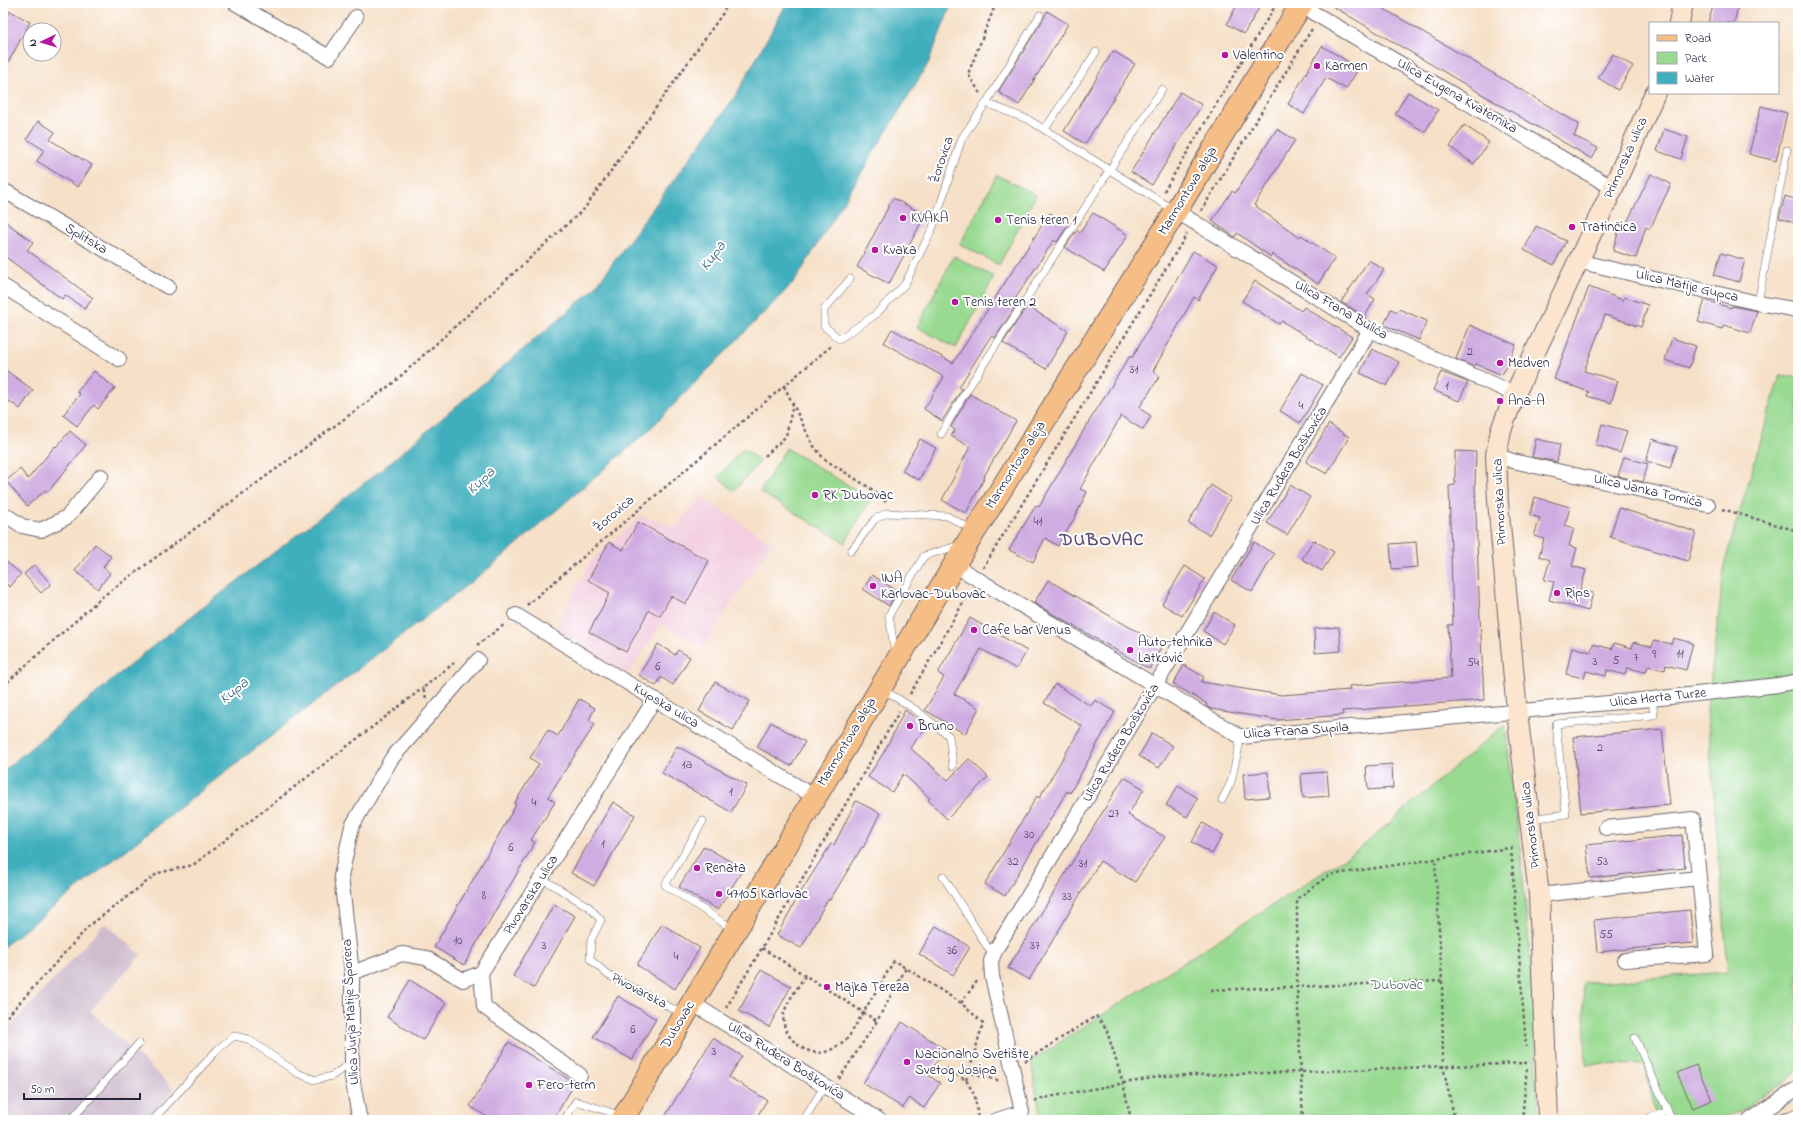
<svg xmlns="http://www.w3.org/2000/svg" width="1801" height="1123" viewBox="0 0 1801 1123" font-family="'Indie Flower',sans-serif">
<style>
.built{fill:#f3cfdf}
.industrial{fill:#cfbdce}
.green{fill:#99da91;stroke:#5e7e66}
.water{fill:#40afbd;stroke:#31687c}
.building{fill:#cface1}
.lines{fill:none;stroke-linecap:round;stroke-linejoin:round}
.lane-casing{stroke:#6c646c;stroke-width:8}
.street-casing{stroke:#6c646c;stroke-width:16}
.secondary-casing{stroke:#6c646c;stroke-width:22}
.primary-casing{stroke:#6c646c;stroke-width:24}
.path{stroke:#6c646c;stroke-width:2.5;stroke-dasharray:3 3;stroke-linecap:butt}
.lane{stroke:#fff;stroke-width:7}
.street{stroke:#fff;stroke-width:14}
.secondary{stroke:#fbe5cf;stroke-width:20}
.primary{stroke:#f6be87;stroke-width:22}
.poi-dot{fill:#b5179e;stroke:#fff;stroke-width:1.5}
.labels{text-anchor:middle;dominant-baseline:central;stroke-width:4;stroke-linejoin:round;paint-order:stroke}
.number-label{font-size:12px;fill:#4d4464}
.poi-label{font-size:14px;fill:#22223b;stroke:#fff;text-anchor:start}
.street-label{font-size:14px;fill:#22223b;stroke:#fff}
.park-label{font-size:14px;fill:#4c6259;stroke:#fff}
.water-label{font-size:15px;font-style:italic;fill:#306176;stroke:#fff}
.district-label{font-size:18px;font-weight:bold;letter-spacing:1px;fill:#5f5275;stroke:#fff}
</style>
<rect width="100%" height="100%" fill="#fff"/>
<filter id="ink" filterUnits="userSpaceOnUse"><feTurbulence type="fractalNoise" baseFrequency=".025" numOctaves="2"/><feDisplacementMap in="SourceGraphic" scale="8" xChannelSelector="R" yChannelSelector="G"/><feConvolveMatrix kernelMatrix="1 2 1 2 8 2 1 2 1" color-interpolation-filters="sRGB"/></filter>
<filter id="wash" filterUnits="userSpaceOnUse"><feTurbulence type="fractalNoise" baseFrequency=".012" numOctaves="4" result="noise"/><feDisplacementMap in="SourceGraphic" scale="16" xChannelSelector="R" yChannelSelector="G"/><feGaussianBlur stdDeviation="0.9" result="paint"/><feColorMatrix in="noise" values="0 0 0 0 0 0 0 0 0 0 0 0 0 0 0 0 0 1.4 0 .05"/><feComposite in="paint" operator="in"/></filter>
<g filter="url(#wash)">
<rect width="100%" height="100%" fill="#f6e0c7"/>
<path class="built" d="M701,496L772,543L703,647L661,624L628,674L555,630L590,562L641,516L676,527Z"/>
<path class="industrial" d="M105,923L141,955L90,1011L174,1089L152,1120H3V1035Z"/>
<path class="green" d="M997,175L1036,195L999,265L960,244Z
M954,256L994,277L956,348L917,327Z
M1780,375L1798,377V1071L1741,1111L1717,1120H1657L1645,1065L1586,1064L1583,983L1728,972L1707,709L1725,562Z
M744,448L760,462L734,491L718,477Z
M786,448L871,499L845,543L760,492Z
M1505,724L1520,847L1536,1018L1538,1120H1041L1031,1061L1359,849Z"/>
<path class="water" d="M787,3H952L928,64L795,281L646,433L493,565L252,751L3,947V771L153,646L381,470L593,290L736,95Z"/>
<g id="blocks">
<path class="building" d="M1238,3H1262L1244,34L1227,24Z
M1327,3H1374L1579,124L1574,136L1598,148L1592,159Z
M1714,3H1739L1734,23H1708Z
M10,11L30,22L3,72V22Z
M1047,11L1068,24L1019,105L998,92L1044,18Z
M1322,46L1359,68L1346,89L1326,78L1304,114L1288,104Z
M1113,51L1135,64L1085,144L1064,131Z
M1613,54L1633,66L1618,90L1598,78Z
M1180,92L1202,105L1152,185L1131,172Z
M1408,92L1438,110L1425,132L1395,114Z
M1761,106L1787,113L1776,161L1749,154Z
M38,121L55,132L50,140L92,165L78,187L37,161L44,150L27,139Z
M1464,125L1489,142L1474,164L1450,147Z
M1277,129L1295,140L1254,205L1299,237L1301,235L1335,258L1318,284L1272,254L1271,257L1237,233L1235,237L1212,221L1232,191L1235,193Z
M1664,129L1688,137L1681,159L1657,151Z
M1651,174L1671,184L1650,229L1646,227L1636,258L1613,251L1619,229L1623,230Z
M1785,196L1798,200V224L1779,218Z
M893,198L925,215L889,284L857,267Z
M1050,213L1068,225L1057,242L1054,240L1015,299L1019,301L995,338L991,336L959,387L962,389L942,421L924,409L944,377L884,343L892,329L953,363Z
M1093,213L1128,235L1104,272L1065,247L1077,230L1080,233Z
M3,220L33,242L27,250L93,298L85,309L65,295L62,299L3,255Z
M1536,226L1566,241L1554,265L1524,250Z
M1193,251L1218,265L1198,300L1194,297L1153,371L1160,376L1139,408L1151,416L1143,430L1121,416L1080,489L1087,492L1074,519L1058,546L1045,538L1033,562L1009,550L1036,505L1039,507L1085,428L1130,356L1132,358Z
M1721,253L1745,260L1739,282L1714,275Z
M1369,260L1384,270L1367,294L1375,299L1365,316L1341,302Z
M1255,281L1301,311L1304,307L1352,337L1339,357L1282,321L1279,324L1242,301Z
M1589,287L1623,300L1624,297L1648,305L1641,327L1605,315L1584,371L1618,381L1611,403L1587,396L1589,392L1554,379Z
M1705,300L1731,308L1732,306L1757,311L1750,333L1724,325L1722,329L1698,322Z
M1027,306L1068,331L1046,369L1003,343Z
M1391,309L1397,312L1399,309L1427,321L1419,340L1384,325Z
M1470,325L1516,345L1502,375L1476,364L1474,367L1456,359Z
M1672,338L1696,346L1689,368L1665,360Z
M1372,349L1399,362L1387,386L1360,373Z
M7,371L33,390L20,409L3,397V378Z
M94,371L115,388L98,409L94,405L77,426L63,415L80,394L77,392Z
M1441,372L1468,382L1459,401L1433,390Z
M1302,373L1323,385L1300,423L1280,411Z
M970,394L1016,421L984,476L985,477L966,513L942,500L970,447L951,436L955,430L951,427Z
M1329,424L1349,437L1327,474L1306,462Z
M1602,424L1627,431L1620,453L1596,445Z
M70,431L86,445L48,492L46,490L27,506L6,481L20,469L28,479L55,446L56,447Z
M920,439L936,448L919,480L902,471Z
M1536,439L1560,444L1557,462L1532,457Z
M1652,439L1677,447L1670,468L1646,461Z
M1455,451L1476,452L1475,485L1479,596L1484,700L1342,711L1343,715L1278,720L1211,709L1206,706L1207,704L1173,684L1184,665L1204,677L1201,682L1281,695L1350,690L1349,686L1451,678L1448,625H1453L1449,486L1455,485Z
M1624,457L1648,464L1643,482L1618,476Z
M1211,485L1231,498L1209,535L1188,523Z
M1290,485L1310,497L1287,535L1267,523Z
M1535,497L1570,507L1565,525L1574,528L1569,546L1577,548L1572,566L1586,570L1580,590L1593,593L1588,611L1549,600L1554,582L1544,580L1550,560L1539,556L1544,539L1534,536L1540,518L1530,515Z
M1619,508L1696,532L1688,561L1610,537Z
M638,522L709,561L686,604L671,596L660,616L649,610L626,652L589,632L610,593L588,580L609,542L623,550Z
M1313,540L1334,552L1322,571L1302,559Z
M1254,542L1274,554L1252,592L1231,580Z
M1416,542L1418,567L1392,569L1390,544Z
M95,544L111,556L103,567L110,573L98,589L75,571Z
M3,559L21,574L10,587L3,581Z
M34,565L51,584L41,593L24,574Z
M1185,566L1205,579L1182,616L1162,604Z
M872,575L897,591L889,606L863,589Z
M1048,580L1162,646L1149,669L1034,603Z
M1214,612L1235,625L1223,644L1203,631Z
M970,618L1027,651L1016,669L981,649L954,694L979,708L965,734L925,710L944,677L938,673Z
M1339,627L1341,651L1315,653L1314,629Z
M1673,638L1693,643L1686,670L1666,665L1665,670L1648,666L1646,672L1627,668L1625,675L1607,670L1606,676L1586,671L1584,678L1566,674L1572,647L1591,652L1593,644L1612,649L1614,643L1632,648L1634,642L1652,647L1654,640L1671,644Z
M658,644L675,655L678,650L690,657L673,685L661,677L656,686L639,675Z
M715,682L750,701L733,730L699,711Z
M1055,684L1091,706L1095,700L1115,712L1070,793L1067,791L1005,896L985,884L1037,796L1039,798L1082,726L1044,703Z
M579,699L595,708L589,720L595,724L548,797L555,802L531,840L535,842L464,965L434,947L516,805L514,804L539,764L530,758L548,730L558,736Z
M905,710L927,726L910,748L948,780L969,759L988,777L947,819L928,800L930,798L903,774L892,792L868,777L884,752Z
M771,722L805,742L791,766L757,747Z
M1662,729L1670,805L1581,813L1573,737Z
M1152,733L1173,746L1159,768L1139,756Z
M677,746L747,785L731,812L662,773Z
M1392,764L1393,788L1368,790L1366,766Z
M1268,772L1270,797L1245,799L1243,774Z
M1327,772L1329,796L1303,798L1301,774Z
M1124,777L1144,789L1128,815L1165,837L1135,882L1100,861L1029,980L1008,968Z
M1178,786L1198,798L1187,817L1166,805Z
M856,801L880,813L863,848L862,847L830,900L828,899L801,948L777,935L799,895L831,844L834,845Z
M613,802L635,815L594,886L571,873Z
M1203,823L1223,835L1212,854L1192,842Z
M1682,835L1685,868L1590,878L1586,845Z
M704,846L743,869L718,910L679,887Z
M554,904L575,916L534,988L513,976Z
M1690,910L1693,943L1597,952L1594,920Z
M662,924L700,948L675,989L637,965Z
M936,926L970,947L953,975L919,954Z
M761,970L791,986L769,1027L739,1011Z
M410,980L446,1003L423,1040L387,1017Z
M618,996L656,1019L632,1060L593,1037Z
M902,1022L945,1049L928,1075L940,1083L924,1108L909,1098L903,1108L863,1083Z
M713,1038L742,1056L729,1077L767,1100L755,1120H663Z
M509,1042L575,1083L553,1120H492L470,1106Z
M1696,1065L1712,1100L1693,1108L1677,1073Z"/>
</g>
</g>
<g filter="url(#ink)">
<use href="#blocks" fill-opacity="0" stroke="#6c646c" stroke-width="1"/>
<g class="lines">
<defs>
<path id="lane" d="M986,103L1040,15
M1045,129L1096,52
M850,279L824,310V326L839,339L875,315L905,284L933,227L962,138L986,103L1029,120L1174,210
M1758,303L1787,150
M941,434L963,396L1162,89
M851,551L875,519L887,513L947,516L973,530
M895,654L889,615L924,556L960,545
M882,689L916,710L949,736L953,766
M1222,800L1231,782L1241,737
M1531,819L1566,814L1556,724L1654,715L1652,699
M703,821L665,885L733,929
M943,876L986,945L994,954
M541,878L589,907L601,920L591,940L590,959L608,975L683,1014
M1635,1038L1672,1120
M71,1120L139,1043
M153,1120L218,1049L234,1036L248,1039L297,1073L315,1080L332,1076L352,1062
M564,1120L576,1101L622,1116
M804,1120L825,1085
M1645,1120L1668,1111"/>
<path id="street" d="M235,3L329,57L356,17
M1300,5L1613,188
M3,190L168,287
M1176,211L1370,330L1515,394
M1577,261L1758,303L1798,310
M3,286L119,359
M1496,455L1513,461L1708,505
M3,513L22,526L41,530L67,517L101,476
M954,565L1241,737L1652,699L1778,685L1798,681
M516,615L815,797
M1606,828L1693,819L1707,954L1625,960
M1539,895L1698,878
M352,973L402,954L426,958L463,980L481,973L655,699
M481,973L484,1007L580,1075
M692,1003L879,1120
M361,1120L359,1116L352,1077V973L341,876L352,826L392,758L478,660
M997,1120L1022,1112L992,976L991,961L996,949L1370,330
M1750,1120L1798,1088
M1783,1120L1798,1117"/>
<path id="secondary" d="M1679,23L1683,3
M1548,1120L1539,895L1517,712L1498,502L1496,455L1501,430L1515,394L1613,188L1655,93"/>
<path id="primary" d="M622,1120L968,542L1176,211L1302,3"/>
</defs>
<use href="#lane" class="lane-casing"/>
<use href="#street" class="street-casing"/>
<use href="#secondary" class="secondary-casing"/>
<use href="#primary" class="primary-casing"/>
<path class="path" d="M980,93L968,74L996,3
M1164,191L1277,3
M1201,211L1312,29
M784,386L813,445L824,459L873,490L886,502
M765,456L786,436L793,404
M1722,509L1798,531
M983,568L1187,234
M527,605L831,346
M477,645L505,624
M3,686L102,597L393,383L584,209L723,13L728,3
M910,694L970,591
M426,698L423,688L454,663
M1511,848L1526,1047
M762,948L877,1021
M805,976C798,987 788,1000 784,1013C779,1034 804,1057 825,1052C833,1050 841,1043 848,1038L894,961L906,968
M1442,981L1443,1066L1455,1120
M1211,990L1442,981L1435,859
M961,1003L978,980
M726,1008L762,948L899,712
M3,1021L89,926L158,873L193,865L423,688
M1025,1061L1096,1016L1106,1028L1123,1083L1131,1120
M946,1068L966,1080L975,1096L978,1120
M839,1079L877,1021L906,968L961,1003L983,1023L969,1072
M966,1080L969,1072L1000,1081
M1035,1101L1038,1099L1163,1076L1301,1072L1527,1063
M1303,1120L1297,986V899L1329,875L1516,847
M1522,1120L1527,1068"/>
<use href="#lane" class="lane"/>
<use href="#street" class="street"/>
<use href="#secondary" class="secondary"/>
<use href="#primary" class="primary"/>
</g>
</g>
<g class="poi-dot">
<circle cx="1225" cy="55" r="4"/>
<circle cx="1317" cy="66" r="4"/>
<circle cx="903" cy="218" r="4"/>
<circle cx="998" cy="220" r="4"/>
<circle cx="1572" cy="227" r="4"/>
<circle cx="875" cy="250" r="4"/>
<circle cx="955" cy="302" r="4"/>
<circle cx="1500" cy="363" r="4"/>
<circle cx="1500" cy="401" r="4"/>
<circle cx="815" cy="495" r="4"/>
<circle cx="873" cy="586" r="4"/>
<circle cx="1557" cy="593" r="4"/>
<circle cx="974" cy="630" r="4"/>
<circle cx="1130" cy="650" r="4"/>
<circle cx="910" cy="726" r="4"/>
<circle cx="697" cy="868" r="4"/>
<circle cx="719" cy="894" r="4"/>
<circle cx="827" cy="987" r="4"/>
<circle cx="907" cy="1062" r="4"/>
<circle cx="529" cy="1085" r="4"/>
</g>
<g class="labels">
<g class="number-label">
<text x="1470" y="352">2</text>
<text x="1134" y="370">31</text>
<text x="1447" y="386">1</text>
<text x="1301" y="406">4</text>
<text x="1038" y="522">41</text>
<text x="1680" y="654">11</text>
<text x="1654" y="655">9</text>
<text x="1636" y="658">7</text>
<text x="1616" y="661">5</text>
<text x="1595" y="662">3</text>
<text x="1473" y="663">54</text>
<text x="658" y="667">6</text>
<text x="1600" y="748">2</text>
<text x="687" y="765">1a</text>
<text x="731" y="792">1</text>
<text x="534" y="803">4</text>
<text x="1114" y="814">27</text>
<text x="1029" y="835">30</text>
<text x="603" y="844">1</text>
<text x="511" y="848">6</text>
<text x="1013" y="862">32</text>
<text x="1602" y="862">53</text>
<text x="1083" y="864">31</text>
<text x="484" y="896">8</text>
<text x="1067" y="897">33</text>
<text x="1606" y="935">55</text>
<text x="458" y="941">10</text>
<text x="544" y="946">3</text>
<text x="1035" y="946">37</text>
<text x="952" y="951">36</text>
<text x="676" y="957">4</text>
<text x="633" y="1030">6</text>
<text x="714" y="1052">3</text>
</g>
<g class="poi-label">
<text x="1233" y="55">Valentino</text>
<text x="1325" y="66">Karmen</text>
<text x="911" y="218">KVAKA</text>
<text x="1006" y="220">Tenis teren 1</text>
<text x="1580" y="227">Tratinčica</text>
<text x="883" y="250">Kvaka</text>
<text x="963" y="302">Tenis teren 2</text>
<text x="1508" y="363">Medven</text>
<text x="1508" y="401">Ana-A</text>
<text x="823" y="495">RK Dubovac</text>
<text x="881" y="578">INA<tspan x="881" dy="16">Karlovac-Dubovac</tspan></text>
<text x="1565" y="593">Rips</text>
<text x="982" y="630">Cafe bar Venus</text>
<text x="1138" y="642">Auto-tehnika<tspan x="1138" dy="16">Latković</tspan></text>
<text x="918" y="726">Bruno</text>
<text x="705" y="868">Renata</text>
<text x="727" y="894">47105 Karlovac</text>
<text x="835" y="987">Majka Tereza</text>
<text x="915" y="1054">Nacionalno Svetište<tspan x="915" dy="16">Svetog Josipa</tspan></text>
<text x="537" y="1085">Fero-term</text>
</g>
<g class="street-label">
<text transform="translate(1457 96) rotate(30)">Ulica Eugena Kvaternika</text>
<text transform="translate(1626 158) rotate(-66)">Primorska ulica</text>
<text transform="translate(942 160) rotate(-71)">Žorovica</text>
<text transform="translate(1188 191) rotate(-59)">Marmontova aleja</text>
<text transform="translate(86 239) rotate(31)">Splitska</text>
<text transform="translate(1687 286) rotate(13)">Ulica Matije Gupca</text>
<text transform="translate(1341 310) rotate(30)">Ulica Frana Bulića</text>
<text transform="translate(1016 465) rotate(-58)">Marmontova aleja</text>
<text transform="translate(1289 466) rotate(-59)">Ulica Ruđera Boškovića</text>
<text transform="translate(1648 491) rotate(13)">Ulica Janka Tomića</text>
<text transform="translate(1500 502) rotate(-93)">Primorska ulica</text>
<text transform="translate(614 514) rotate(-41)">Žorovica</text>
<text transform="translate(1658 698) rotate(-6)">Ulica Herta Turze</text>
<text transform="translate(666 706) rotate(31)">Kupska ulica</text>
<text transform="translate(1296 731) rotate(-4)">Ulica Frana Supila</text>
<text transform="translate(847 742) rotate(-59)">Marmontova aleja</text>
<text transform="translate(1121 743) rotate(-59)">Ulica Ruđera Boškovića</text>
<text transform="translate(1531 825) rotate(-97)">Primorska ulica</text>
<text transform="translate(531 895) rotate(-58)">Pivovarska ulica</text>
<text transform="translate(639 991) rotate(28)">Pivovarska</text>
<text transform="translate(351 1012) rotate(-93)">Ulica Jurja Matije Šporera</text>
<text transform="translate(678 1025) rotate(-59)">Dubovac</text>
<text transform="translate(786 1061) rotate(32)">Ulica Ruđera Boškovića</text>
</g>
<g class="park-label">
<text x="1397" y="985">Dubovac</text>
</g>
<g class="water-label">
<text transform="translate(713 256) rotate(-53)">Kupa</text>
<text transform="translate(481 481) rotate(-44)">Kupa</text>
<text transform="translate(234 691) rotate(-39)">Kupa</text>
</g>
<g class="district-label">
<text x="1102" y="541">DUBOVAC</text>
</g>
</g>
<rect width="1801" height="1123" fill="none" stroke="#fff" stroke-width="16"/>
<rect x="1649" y="22" width="130" height="72" fill="#ffffff" stroke="#a7a7b1"/>
<rect x="1657" y="35" width="20" height="6" fill="#f6be87" stroke="#a7a7b1"/>
<text x="1685" y="42" font-size="12" fill="#22223b">Road</text>
<rect x="1657" y="52" width="20" height="12" fill="#99da91" stroke="#a7a7b1"/>
<text x="1685" y="62" font-size="12" fill="#22223b">Park</text>
<rect x="1657" y="72" width="20" height="12" fill="#40afbd" stroke="#a7a7b1"/>
<text x="1685" y="82" font-size="12" fill="#22223b">Water</text>
<g transform="translate(42 42) rotate(265)"><circle r="19" fill="#ffffff" stroke="#a7a7b1"/>
<path d="M0-3L7 15L0 10L-7 15Z" fill="#b5179e"/>
<text y="-6" font-size="11" font-weight="bold" text-anchor="middle" fill="#22223b">N</text>
</g>
<path d="M24 1093v6h116v-6" fill="none" stroke="#22223b" stroke-width="2"/>
<text x="30" y="1093" font-size="12" fill="#22223b" stroke="#ffffff" stroke-width="3" paint-order="stroke">50 m</text>
</svg>
